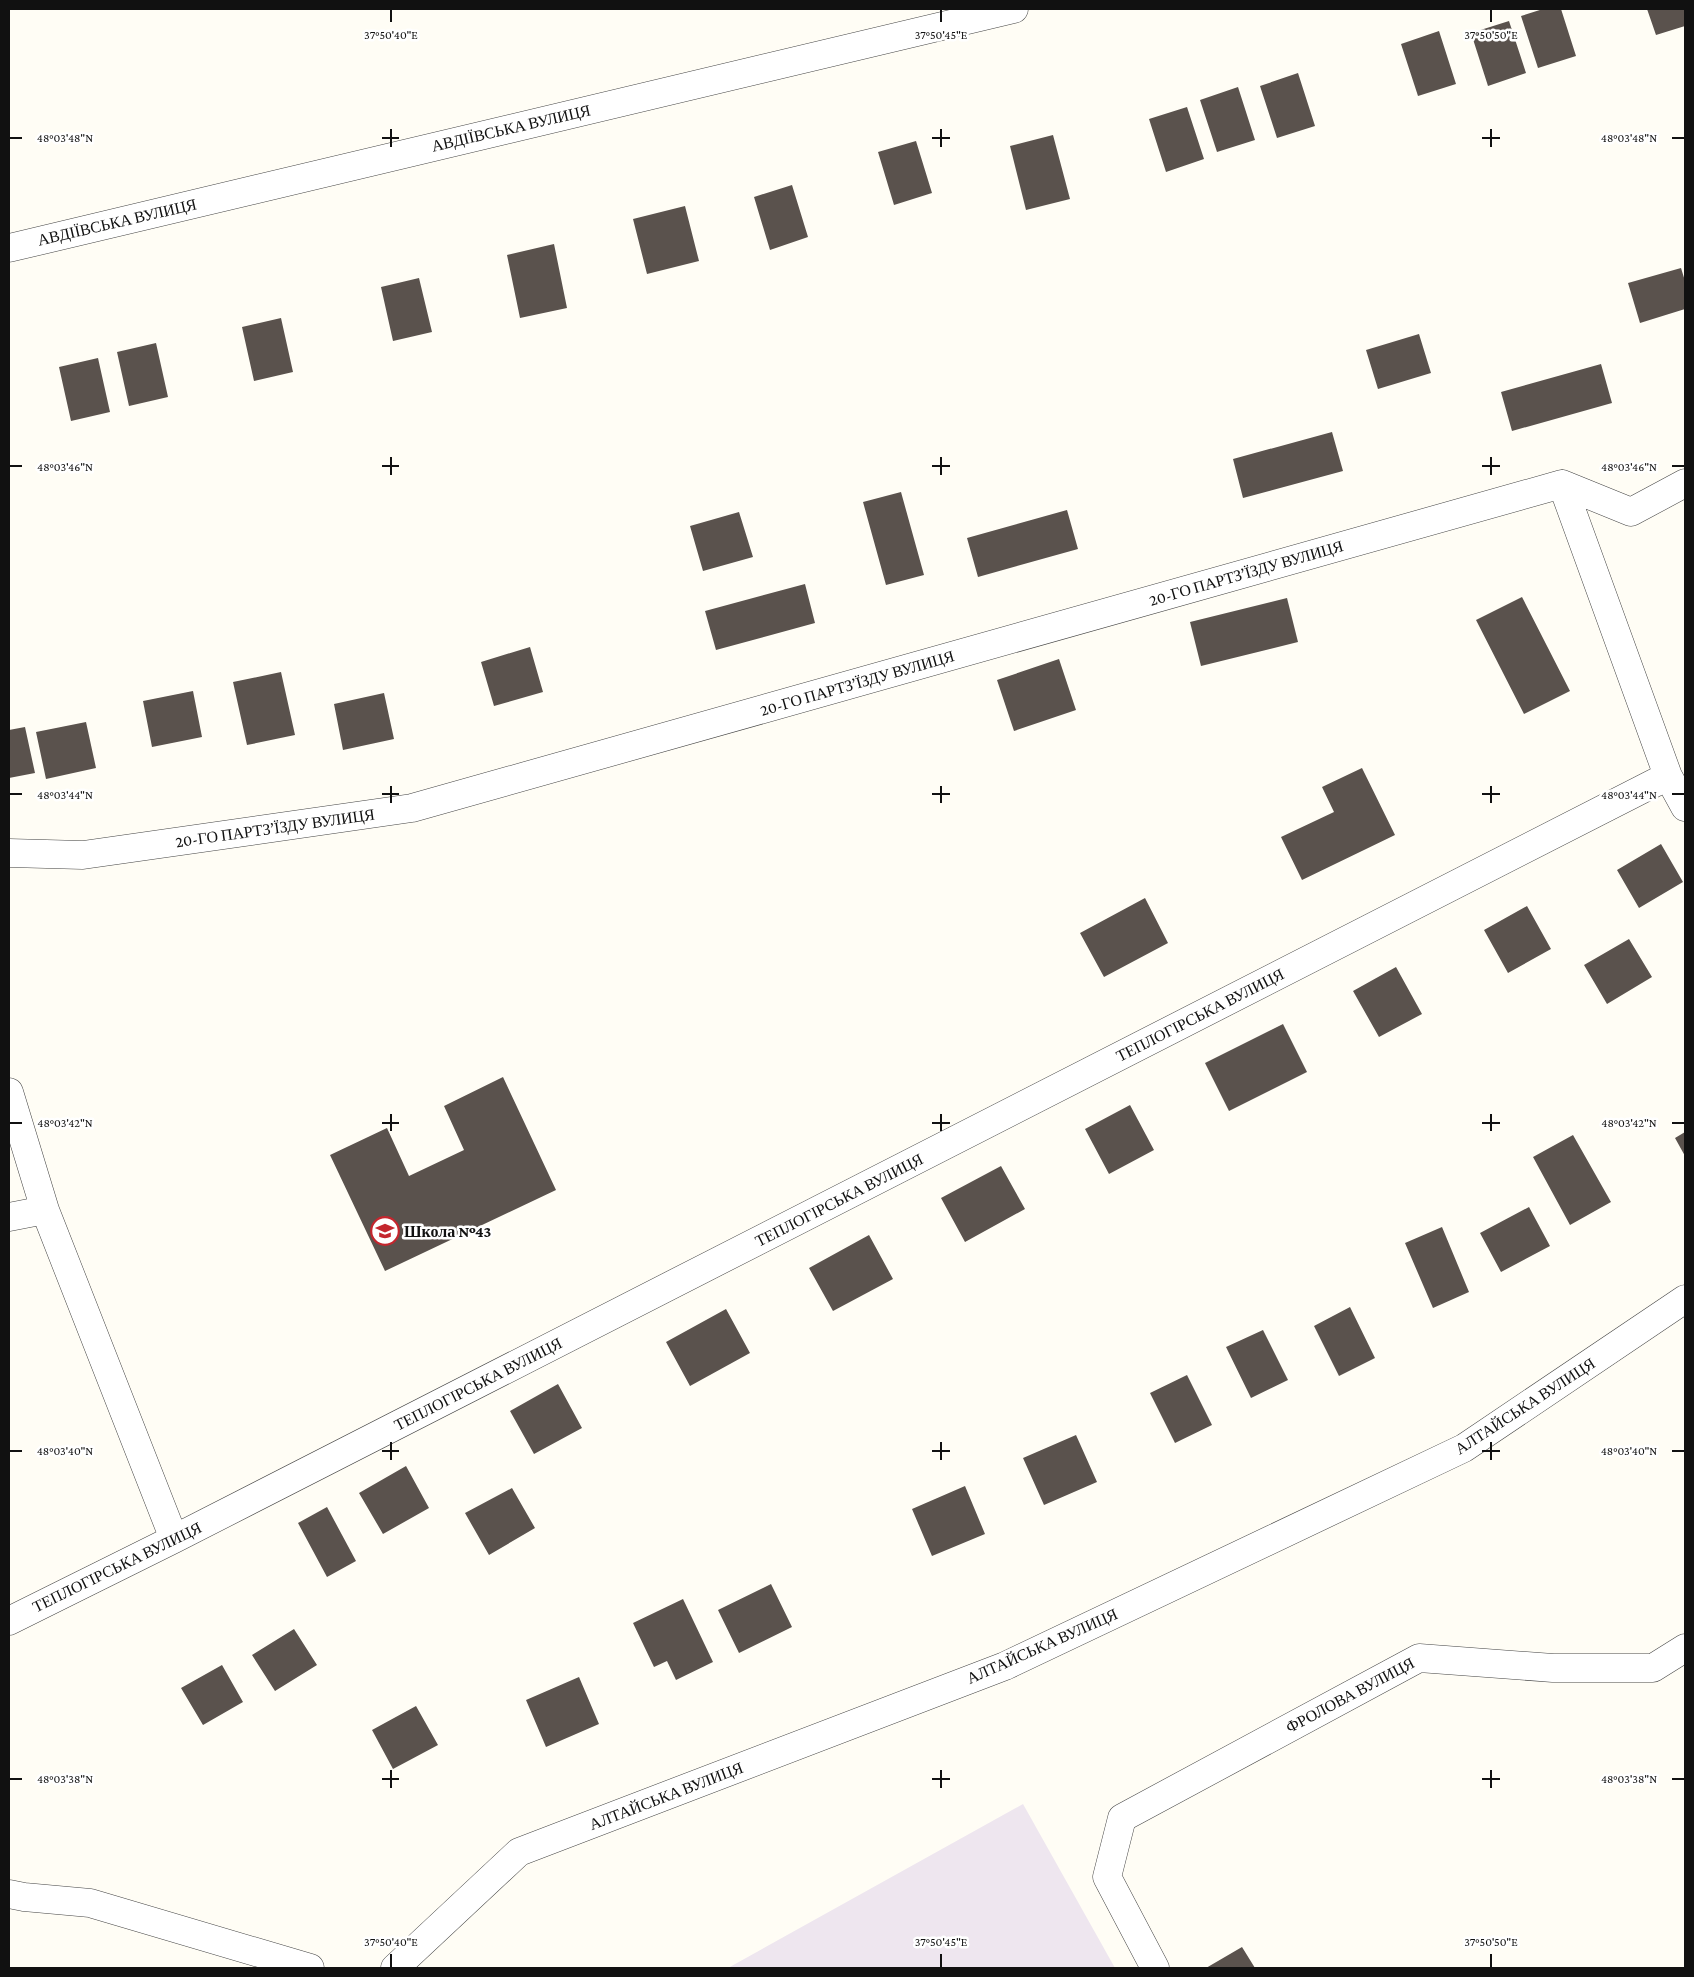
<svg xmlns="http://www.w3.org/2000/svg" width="1694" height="1977" viewBox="0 0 1694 1977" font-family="'Crimson Pro',serif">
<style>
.industrial{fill:#eee6ef}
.building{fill:#5a524d}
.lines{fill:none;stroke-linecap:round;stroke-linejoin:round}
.minor-casing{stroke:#444;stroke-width:29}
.minor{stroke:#fff;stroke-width:28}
.ticks{fill:none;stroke:#111;stroke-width:2}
.labels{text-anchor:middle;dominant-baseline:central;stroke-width:5;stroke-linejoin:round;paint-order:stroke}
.street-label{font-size:16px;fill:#111;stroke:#fff}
.poi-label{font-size:16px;font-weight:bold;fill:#111;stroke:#fff;text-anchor:start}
.ticks-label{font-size:12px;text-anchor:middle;fill:#111;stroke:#fff;stroke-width:5;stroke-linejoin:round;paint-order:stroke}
</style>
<rect width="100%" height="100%" fill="#fffdf5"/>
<path class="industrial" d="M1023,1804L1115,1968H728Z"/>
<path class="building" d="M1543,9H1561L1576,56L1538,68L1521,16Z
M1647,9H1685V26L1656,35Z
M1509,21L1526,73L1488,86L1471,33Z
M1439,31L1456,84L1418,96L1401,44Z
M1298,73L1315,126L1277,138L1260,86Z
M1238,87L1255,140L1217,152L1200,100Z
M1187,107L1204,159L1166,172L1149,119Z
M1053,135L1070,199L1026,210L1010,146Z
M916,141L932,193L894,205L878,152Z
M792,185L808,237L770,250L754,197Z
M685,206L699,261L647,274L633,219Z
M554,244L567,308L520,318L507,255Z
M1681,268L1685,281V309L1640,323L1628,283Z
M419,278L432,332L393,341L381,287Z
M281,318L293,372L254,381L242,327Z
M1419,334L1431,373L1378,389L1366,350Z
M156,343L168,397L129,406L117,352Z
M98,358L110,412L71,421L59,367Z
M1601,364L1612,403L1512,431L1501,392Z
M1332,432L1343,471L1243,498L1233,459Z
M901,492L924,575L886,585L863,502Z
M1067,510L1078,549L978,577L967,538Z
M739,512L753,557L703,571L690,526Z
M805,584L815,623L716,650L705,611Z
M1522,597L1570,691L1524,714L1476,620Z
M1287,598L1298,642L1201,666L1190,622Z
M530,647L543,692L494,706L481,662Z
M1059,659L1076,710L1014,731L997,680Z
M281,672L295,735L247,745L233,682Z
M193,691L202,737L152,747L143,701Z
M384,693L394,739L343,750L334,704Z
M86,722L96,768L46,779L36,732Z
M25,727L35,773L9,778V730Z
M1362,768L1395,835L1302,880L1281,837L1334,812L1322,787Z
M1661,844L1683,882L1639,908L1617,870Z
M1145,898L1168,943L1104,977L1080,933Z
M1527,906L1551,949L1508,973L1484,930Z
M1629,939L1652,977L1607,1004L1584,965Z
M1396,967L1422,1014L1379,1037L1353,991Z
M1283,1024L1307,1072L1229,1111L1205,1063Z
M503,1077L556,1190L385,1271L330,1155L387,1128L409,1176L464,1150L444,1106Z
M1130,1105L1154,1150L1109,1174L1085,1129Z
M1685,1132V1156L1675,1138Z
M1573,1135L1611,1202L1570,1225L1533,1157Z
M1001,1166L1025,1209L965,1242L941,1198Z
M1529,1207L1550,1246L1501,1272L1480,1233Z
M1442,1227L1469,1292L1433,1308L1405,1243Z
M869,1235L893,1279L833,1311L809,1268Z
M1350,1307L1375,1358L1339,1376L1314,1326Z
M726,1309L750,1353L690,1386L666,1342Z
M1263,1330L1288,1380L1251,1398L1226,1347Z
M1187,1375L1212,1425L1175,1443L1150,1393Z
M558,1384L582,1428L534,1454L510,1411Z
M1076,1435L1097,1482L1044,1505L1023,1458Z
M406,1466L429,1508L383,1534L359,1493Z
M965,1486L985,1534L932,1556L912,1509Z
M512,1488L535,1528L489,1555L465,1513Z
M327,1507L356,1561L327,1577L298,1523Z
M771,1584L792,1627L739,1653L718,1610Z
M683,1599L713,1662L676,1680L667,1661L654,1667L633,1623Z
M294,1629L317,1665L275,1691L252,1655Z
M222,1665L243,1702L203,1725L181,1688Z
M579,1677L599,1724L546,1747L526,1700Z
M416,1706L438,1745L393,1769L372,1730Z
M1242,1947L1255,1968H1206Z"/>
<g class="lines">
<defs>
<path id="minor" d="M9,248L1014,9
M1562,484L1668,776L1685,807
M9,853L83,855L412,808L1562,484L1631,512L1685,483
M9,1092L45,1210L174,1539
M9,1217L45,1210
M9,1621L174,1539L1668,776
M9,1894L24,1897L90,1903L310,1968
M395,1968L519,1852L1005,1666L1464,1448L1685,1299
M1155,1968L1107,1877L1122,1818L1419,1658L1553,1668H1653L1685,1648"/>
</defs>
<use href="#minor" class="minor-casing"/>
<use href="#minor" class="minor"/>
</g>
<path class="ticks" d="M391,10V22M941,10V22M1491,10V22M391,129V147M941,129V147M1491,129V147M10,138H22M382,138H399M932,138H950M1482,138H1500M1672,138H1684M391,457V475M941,457V475M1491,457V475M10,466H22M382,466H399M932,466H950M1482,466H1500M1672,466H1684M391,786V803M941,786V803M1491,786V803M10,794H22M382,794H399M932,794H950M1482,794H1500M1672,794H1684M391,1114V1131M941,1114V1131M1491,1114V1131M10,1123H22M382,1123H399M932,1123H950M1482,1123H1500M1672,1123H1684M391,1442V1460M941,1442V1460M1491,1442V1460M10,1451H22M382,1451H399M932,1451H950M1482,1451H1500M1672,1451H1684M391,1770V1788M941,1770V1788M1491,1770V1788M10,1779H22M382,1779H399M932,1779H950M1482,1779H1500M1672,1779H1684M391,1954V1967M941,1954V1967M1491,1954V1967"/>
<defs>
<symbol id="school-ring" viewBox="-11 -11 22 22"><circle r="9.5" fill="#fff" stroke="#c4262e" stroke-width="1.5"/><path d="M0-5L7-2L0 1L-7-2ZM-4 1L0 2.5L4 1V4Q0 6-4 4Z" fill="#c4262e"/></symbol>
</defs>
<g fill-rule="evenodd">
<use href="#school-ring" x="369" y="1215" width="32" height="32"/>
</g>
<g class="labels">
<g class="street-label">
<text transform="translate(511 128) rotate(-13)">АВДІЇВСЬКА ВУЛИЦЯ</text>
<text transform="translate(117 222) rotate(-13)">АВДІЇВСЬКА ВУЛИЦЯ</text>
<text transform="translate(1246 573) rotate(-16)">20-ГО ПАРТЗ’ЇЗДУ ВУЛИЦЯ</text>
<text transform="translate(857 683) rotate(-16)">20-ГО ПАРТЗ’ЇЗДУ ВУЛИЦЯ</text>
<text transform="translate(275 828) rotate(-8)">20-ГО ПАРТЗ’ЇЗДУ ВУЛИЦЯ</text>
<text transform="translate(1200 1015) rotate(-27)">ТЕПЛОГІРСЬКА ВУЛИЦЯ</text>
<text transform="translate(839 1200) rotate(-27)">ТЕПЛОГІРСЬКА ВУЛИЦЯ</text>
<text transform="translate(478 1384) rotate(-27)">ТЕПЛОГІРСЬКА ВУЛИЦЯ</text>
<text transform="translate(1525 1406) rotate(-33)">АЛТАЙСЬКА ВУЛИЦЯ</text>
<text transform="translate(117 1567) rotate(-26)">ТЕПЛОГІРСЬКА ВУЛИЦЯ</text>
<text transform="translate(1042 1646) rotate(-24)">АЛТАЙСЬКА ВУЛИЦЯ</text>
<text transform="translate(1350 1695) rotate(-28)">ФРОЛОВА ВУЛИЦЯ</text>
<text transform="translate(666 1796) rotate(-21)">АЛТАЙСЬКА ВУЛИЦЯ</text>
</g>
<g class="poi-label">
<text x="404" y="1231">Школа №43</text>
</g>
</g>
<g class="ticks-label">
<text x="391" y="39">37°50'40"E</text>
<text x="941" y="39">37°50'45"E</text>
<text x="1491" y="39">37°50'50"E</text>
<text x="65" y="142">48°03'48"N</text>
<text x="1629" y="142">48°03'48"N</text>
<text x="65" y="471">48°03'46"N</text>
<text x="1629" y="471">48°03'46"N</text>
<text x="65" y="799">48°03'44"N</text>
<text x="1629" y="799">48°03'44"N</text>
<text x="65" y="1127">48°03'42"N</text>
<text x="1629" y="1127">48°03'42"N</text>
<text x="65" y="1455">48°03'40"N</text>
<text x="1629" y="1455">48°03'40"N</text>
<text x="65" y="1783">48°03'38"N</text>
<text x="1629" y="1783">48°03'38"N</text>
<text x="391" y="1946">37°50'40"E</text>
<text x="941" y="1946">37°50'45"E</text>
<text x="1491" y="1946">37°50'50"E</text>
</g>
<rect width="1694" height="1977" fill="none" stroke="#111111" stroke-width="20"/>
</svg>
